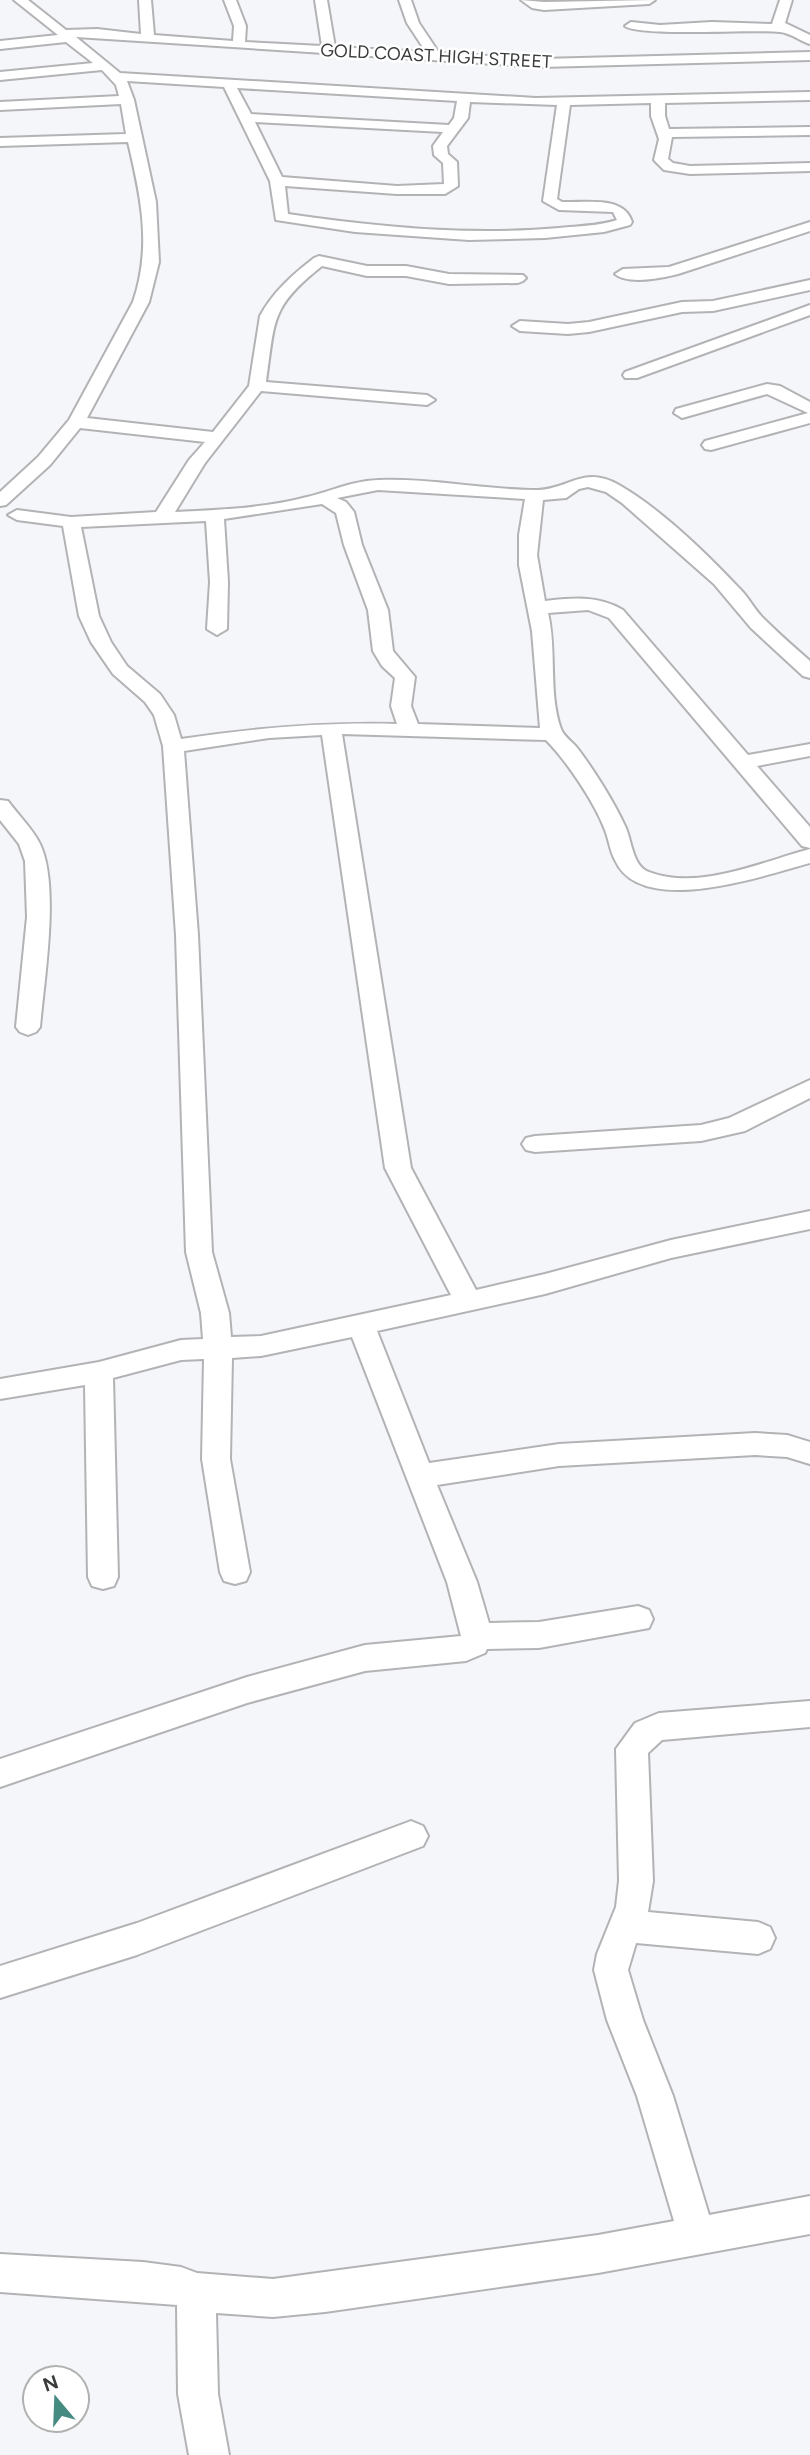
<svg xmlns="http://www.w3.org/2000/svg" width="810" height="2455" viewBox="0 0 810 2455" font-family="Figtree,sans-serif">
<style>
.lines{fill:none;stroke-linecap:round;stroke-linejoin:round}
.minor-casing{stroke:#b3b3b6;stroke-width:4}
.minor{fill:#fff;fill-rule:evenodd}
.labels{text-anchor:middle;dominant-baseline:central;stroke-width:5;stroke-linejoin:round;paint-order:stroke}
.far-street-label{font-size:18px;fill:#3a3b3c;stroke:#fff}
</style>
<rect width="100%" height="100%" fill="#f5f6f9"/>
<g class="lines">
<defs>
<path id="minor" d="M14,0H28L66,30L97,29L141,34L139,0H151L154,35L233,41L234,26L224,0H236L246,26L245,42L322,46L315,0H327L335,47L426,52L407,23L399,0H411L419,23L439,53L541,59L810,52V60L541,67L76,37L120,73L536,98L810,92V100L665,103V116L669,129L810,127V135L672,137L668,159L673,163L690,166L810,163V171L690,174L664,170L654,160L659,139L651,116V103L570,105L557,199L562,202C586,203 624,195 632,222L630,225L604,232L545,238L469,240L355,232L276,220L270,181L224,87L127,81L134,100L156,202L159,262L149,302L87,418L213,432L249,386L260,316C273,292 292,275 314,258L319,256L367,266H406L449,274L523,275L526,278L523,281L518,283L449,284L406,276H367L322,266C270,307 275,320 266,382L427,395L435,400L427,405L261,391L205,463L175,512C217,510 267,508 307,497C333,491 350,481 379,480C432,478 485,490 538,490C570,489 583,465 619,485C661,509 707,554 740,589C749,598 754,609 763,618C778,633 794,647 810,661V678L803,676L751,628L714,584L622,503L606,492L588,487L579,489L566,498L543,500L537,555L545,601C572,598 598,595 623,610L748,755L810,744V756L757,766L810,827V848L802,846L609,618L588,610L548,613C557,650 548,693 561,729C564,737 573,742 578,749C594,770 614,802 625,826C632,840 632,866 649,872C699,891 761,862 810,849V863C765,875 641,919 615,860C610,851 609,840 605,830C595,803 566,760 546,740L342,734L411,1168L476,1290L545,1274L671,1240L810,1211V1229L671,1258L545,1294L377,1331L429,1463L559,1444L755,1433L787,1435L810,1442V1464L787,1457L755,1455L559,1466L437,1485L477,1582L489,1623L539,1622L638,1606L649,1610L653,1619L649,1628L539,1648L487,1649L485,1653L466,1661L365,1671L247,1703L0,1787V1759L247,1677L365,1645L461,1636L447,1582L352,1337L261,1356L232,1358L230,1459L250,1572L246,1581L235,1584L224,1581L220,1572L202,1459L204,1359L181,1360L113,1378L118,1577L114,1586L103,1589L92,1586L88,1577L85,1385L0,1399V1379L99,1362L181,1340L203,1339L201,1313L186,1252L176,935L163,746L154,715L145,702L113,674L91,642L79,616L63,526L17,520L8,515L17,510L71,517L156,512L189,460L205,442L80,428L50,465L6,505L0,506V492L38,457L69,420L133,302C152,247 141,197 128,142L0,146V138L126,134L121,104L0,110V102L119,96L116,85L102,70L0,80V72L93,63L66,42L0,49V41L58,35ZM237,88L457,101L454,118L449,125L251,114ZM470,102L557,105L543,201L559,210L613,212L617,220C599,226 578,226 559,228C469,236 377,227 288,214L285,186L397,194H445L458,186L457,162L448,154L447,146L468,118ZM255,122L443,132L433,146L434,155L443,163L444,184L397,186L282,177ZM378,490L525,499L519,535V565L532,631L540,728L418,724L411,706L415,677L393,651L388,610L362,545L354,512L346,502L337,498ZM322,504L336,513L344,545L368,610L373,651L382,666L395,678L391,706L397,724C322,722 255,728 181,739L174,715L160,694L127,666L111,642L99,616L81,527L206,521L210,582L207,629L217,635L227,629L228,582L224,519ZM322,735L385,1168L451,1295L261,1336L231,1337L229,1313L212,1252L198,935L184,751L269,738Z
M521,0L544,2L655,0L649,4L544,10L532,8Z
M780,0H792L785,23L810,35V44C800,41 791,33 780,32C752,29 639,37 625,26L631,22L660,25L712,22L772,24Z
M810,222V231L678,274C662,278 628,285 615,274L623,269L669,267Z
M810,280V290L713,311L682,312L589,332L568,334L520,331L512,326L520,321L568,324L589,322L682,302L713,301Z
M810,305V315L637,378H625L623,375L625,372Z
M767,384L780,386L810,402V423L711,450L705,449L702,445L705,441L808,413L767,394L682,418L674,413L676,409Z
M0,800L8,801C18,815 33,829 40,844C60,885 44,981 40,1027L36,1032L28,1035L20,1032L16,1027L27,917L25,861L19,844L0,820Z
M810,1080V1098L745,1131L701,1141L535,1152L526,1150L522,1144L526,1138L535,1136L701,1125L729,1118Z
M810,1701V1727L662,1740L648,1753L653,1881L648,1912L758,1922L770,1927L775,1938L770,1949L758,1954L636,1943L628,1970L643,2020L673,2096L709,2215L810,2196V2234L598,2273L325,2312L273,2317L216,2313L218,2394L229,2455H189L178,2394L177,2305L0,2292V2254L143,2262L181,2267L197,2273L273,2279L598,2235L674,2221L637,2096L607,2020L594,1970L597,1954L616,1907L619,1881L616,1749L635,1723L659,1713Z
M411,1821L423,1826L428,1836L423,1846L137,1955L0,1998V1966L137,1923Z"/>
</defs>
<use href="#minor" class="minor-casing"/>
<use href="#minor" class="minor"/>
</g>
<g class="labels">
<g class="far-street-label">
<text transform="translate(436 56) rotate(3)">GOLD COAST HIGH STREET</text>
</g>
</g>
<g transform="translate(56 2399) rotate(341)"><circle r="33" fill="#ffffff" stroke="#b0b1b1" stroke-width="2"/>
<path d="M0-5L12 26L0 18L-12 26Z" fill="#468b81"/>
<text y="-10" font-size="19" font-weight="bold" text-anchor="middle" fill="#3a3b3c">N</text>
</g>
</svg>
